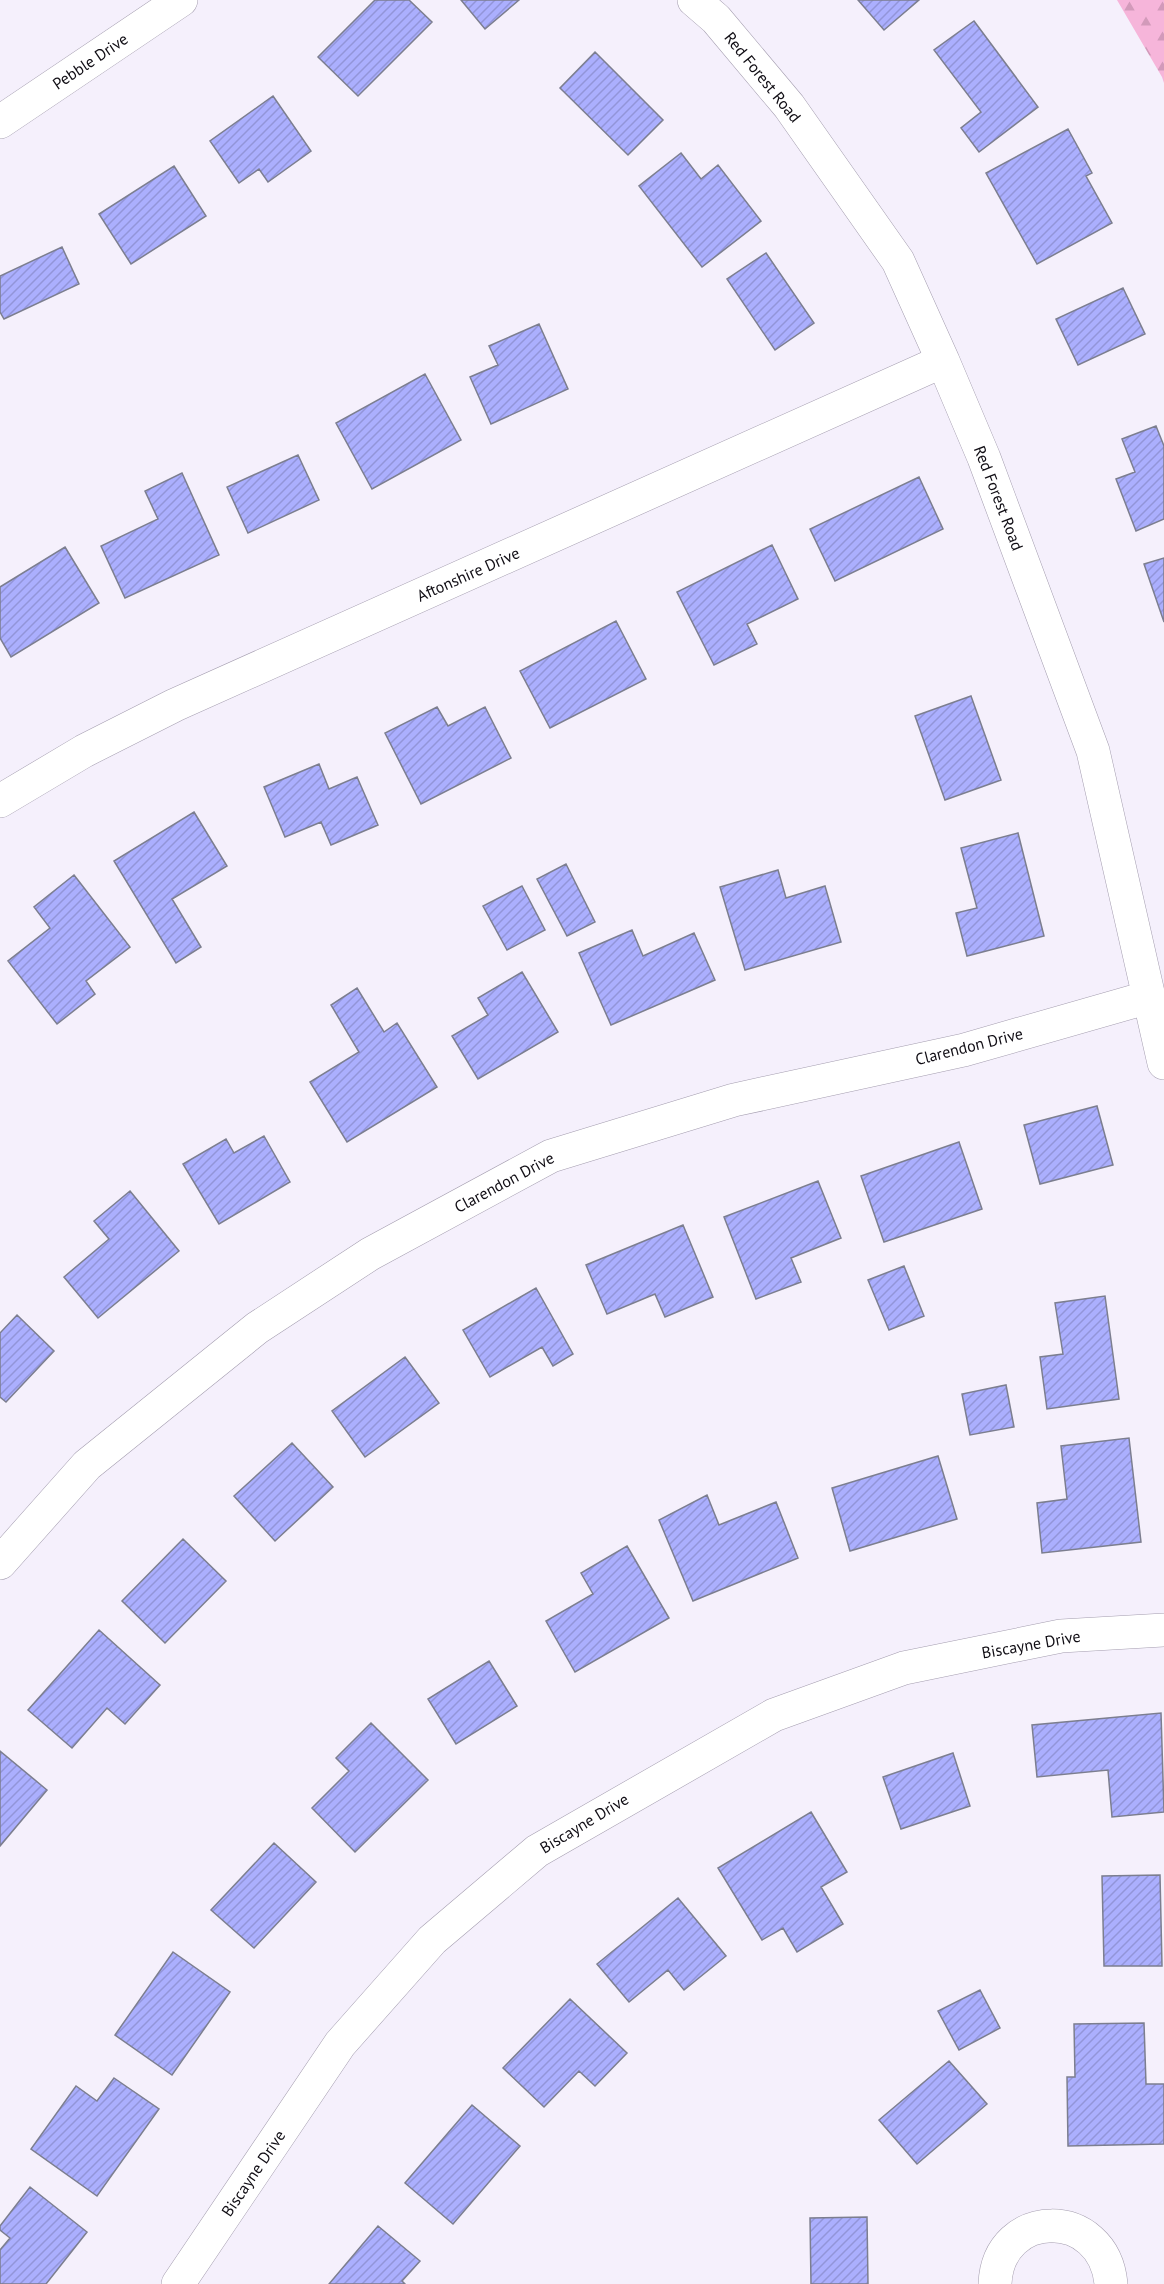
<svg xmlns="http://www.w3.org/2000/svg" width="1164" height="2284" viewBox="0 0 1164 2284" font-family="'PT Sans',sans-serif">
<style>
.forest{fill:url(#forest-firs)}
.building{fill:url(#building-hatch);stroke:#7c7e8f;stroke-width:1.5}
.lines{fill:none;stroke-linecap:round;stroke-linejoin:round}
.minor-casing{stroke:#a49daf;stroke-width:34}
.minor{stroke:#fff;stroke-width:33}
.labels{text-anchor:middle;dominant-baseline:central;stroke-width:4.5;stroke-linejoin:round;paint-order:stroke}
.street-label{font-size:16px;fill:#100d14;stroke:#fff}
</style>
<defs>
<pattern id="forest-firs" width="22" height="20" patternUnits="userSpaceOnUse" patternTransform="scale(1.5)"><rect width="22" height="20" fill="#f6b5da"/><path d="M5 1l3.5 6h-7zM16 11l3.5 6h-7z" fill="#d29aba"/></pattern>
<pattern id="building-hatch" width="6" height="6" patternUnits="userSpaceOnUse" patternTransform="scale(1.5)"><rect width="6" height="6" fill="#abaffe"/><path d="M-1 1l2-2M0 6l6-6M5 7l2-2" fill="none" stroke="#9295d9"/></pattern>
</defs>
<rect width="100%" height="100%" fill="#f5f0fc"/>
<path class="forest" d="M1117,0H1164V83L1162,77Z"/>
<path class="building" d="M375,0H409L432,22L358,96L318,57Z
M461,0H519L485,29Z
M858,0H919L884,30Z
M974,21L1038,107L979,152L961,128L981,112L934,50Z
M595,52L663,120L628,155L560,88Z
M273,96L311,151L268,182L259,169L239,183L210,141Z
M1068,129L1092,173L1086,176L1112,223L1037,264L986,173Z
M681,153L701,179L718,165L761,221L702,267L639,186Z
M174,166L206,216L131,264L99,214Z
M62,247L79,284L4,319L0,312V276Z
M766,253L814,323L775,350L727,279Z
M1123,288L1145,334L1078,365L1056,319Z
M539,324L568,389L491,424L470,377L498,365L489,346Z
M425,374L461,440L372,489L336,423Z
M1156,426L1164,446V519L1136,531L1116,479L1135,472L1122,439Z
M298,455L319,500L248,533L227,487Z
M182,473L219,555L125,598L101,546L158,519L145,491Z
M919,477L943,529L835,581L810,529Z
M772,545L798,599L747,624L757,644L714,665L677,592Z
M65,547L99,603L11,657L0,638V587Z
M1164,558V622L1144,564Z
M616,621L646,679L550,728L520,671Z
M971,696L1001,780L945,800L915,716Z
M437,707L448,726L485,707L511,758L421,804L385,733Z
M319,764L329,789L357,777L378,825L331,845L321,822L285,837L264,787Z
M194,812L227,866L172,899L201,947L176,963L114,861Z
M1018,833L1044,936L967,956L956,913L977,908L961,848Z
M566,864L595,922L567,936L537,879Z
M778,870L786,898L825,886L841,942L745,970L720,887Z
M74,875L130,947L86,981L95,994L57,1024L8,961L50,928L34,907Z
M522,886L545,930L507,950L483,906Z
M632,930L643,956L694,933L715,980L611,1025L579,953Z
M522,972L558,1032L478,1079L452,1036L488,1015L478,998Z
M357,988L384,1032L397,1023L437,1087L347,1142L310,1082L359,1052L331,1005Z
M1097,1106L1113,1165L1040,1184L1024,1125Z
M264,1136L290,1182L219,1224L183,1164L226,1139L234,1153Z
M959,1142L982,1209L884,1242L861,1176Z
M818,1181L841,1238L791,1258L801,1282L756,1299L724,1217Z
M130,1191L179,1251L98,1318L64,1277L109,1239L94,1221Z
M683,1225L713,1297L665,1317L655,1294L607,1314L586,1265Z
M904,1266L924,1316L889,1330L868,1280Z
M536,1288L573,1354L553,1366L542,1347L490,1377L463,1330Z
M1105,1296L1119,1399L1047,1409L1040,1357L1063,1354L1055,1303Z
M17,1315L54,1351L6,1402L0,1397V1333Z
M405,1357L439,1403L365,1457L332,1411Z
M1006,1385L1014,1427L970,1435L962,1394Z
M1129,1438L1141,1542L1042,1553L1037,1503L1067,1499L1061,1446Z
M292,1443L333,1487L275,1541L234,1496Z
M938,1456L957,1519L850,1551L832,1488Z
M707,1495L719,1525L776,1502L798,1558L693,1601L659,1520Z
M183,1539L226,1581L165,1643L122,1601Z
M627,1546L669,1618L575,1672L546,1621L593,1594L581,1573Z
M99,1630L160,1685L125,1724L107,1708L72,1748L28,1710Z
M489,1661L517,1706L456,1744L428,1699Z
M1161,1713L1164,1812L1112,1817L1108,1770L1037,1777L1032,1725Z
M371,1723L428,1780L355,1852L312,1808L349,1771L336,1758Z
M0,1751L47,1790L0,1846Z
M953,1753L970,1806L901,1829L883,1777Z
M811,1812L847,1872L821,1887L843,1924L797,1952L783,1928L762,1940L718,1868Z
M274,1843L316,1882L254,1948L211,1910Z
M1160,1875L1162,1966H1104L1102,1876Z
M678,1898L726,1956L684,1990L668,1970L629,2002L597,1964Z
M173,1952L230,1992L172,2075L115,2035Z
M980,1990L1000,2028L959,2050L938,2011Z
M570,1999L627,2053L595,2086L579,2071L544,2107L503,2068Z
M1144,2023L1146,2084H1164V2144L1068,2146L1067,2077H1075L1074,2024Z
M949,2061L987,2104L917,2164L879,2120Z
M114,2078L159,2109L97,2196L31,2149L76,2086L97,2101Z
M472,2105L520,2146L453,2224L405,2183Z
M30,2187L87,2232L46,2284H0V2250L10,2238L0,2230V2226Z
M867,2217L868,2284H811L810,2218Z
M378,2226L420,2261L402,2281L405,2284H329Z"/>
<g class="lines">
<defs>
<path id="minor" d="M694,0L716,19L789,106L898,261L943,361L984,458L1093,751L1164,1063
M0,122L181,0
M0,801L84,751L175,705L943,361
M0,1563L87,1465L257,1328L370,1254L551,1156L734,1100L964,1050L1149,997
M178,2284L340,2044L432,1940L537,1851L774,1715L904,1668L1061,1636L1164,1630
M995,2284C998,2207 1104,2206 1111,2284"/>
</defs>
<use href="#minor" class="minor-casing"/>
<use href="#minor" class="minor"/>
</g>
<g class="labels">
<g class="street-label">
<text transform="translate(90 61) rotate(-34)">Pebble Drive</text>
<text transform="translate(763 77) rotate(51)">Red Forest Road</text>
<text transform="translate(999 498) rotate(69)">Red Forest Road</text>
<text transform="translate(468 574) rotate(-24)">Aftonshire Drive</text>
<text transform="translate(969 1046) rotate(-14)">Clarendon Drive</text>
<text transform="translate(504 1182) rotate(-28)">Clarendon Drive</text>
<text transform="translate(1031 1644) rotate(-10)">Biscayne Drive</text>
<text transform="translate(584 1823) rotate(-31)">Biscayne Drive</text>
<text transform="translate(253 2173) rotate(-56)">Biscayne Drive</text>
</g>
</g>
</svg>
